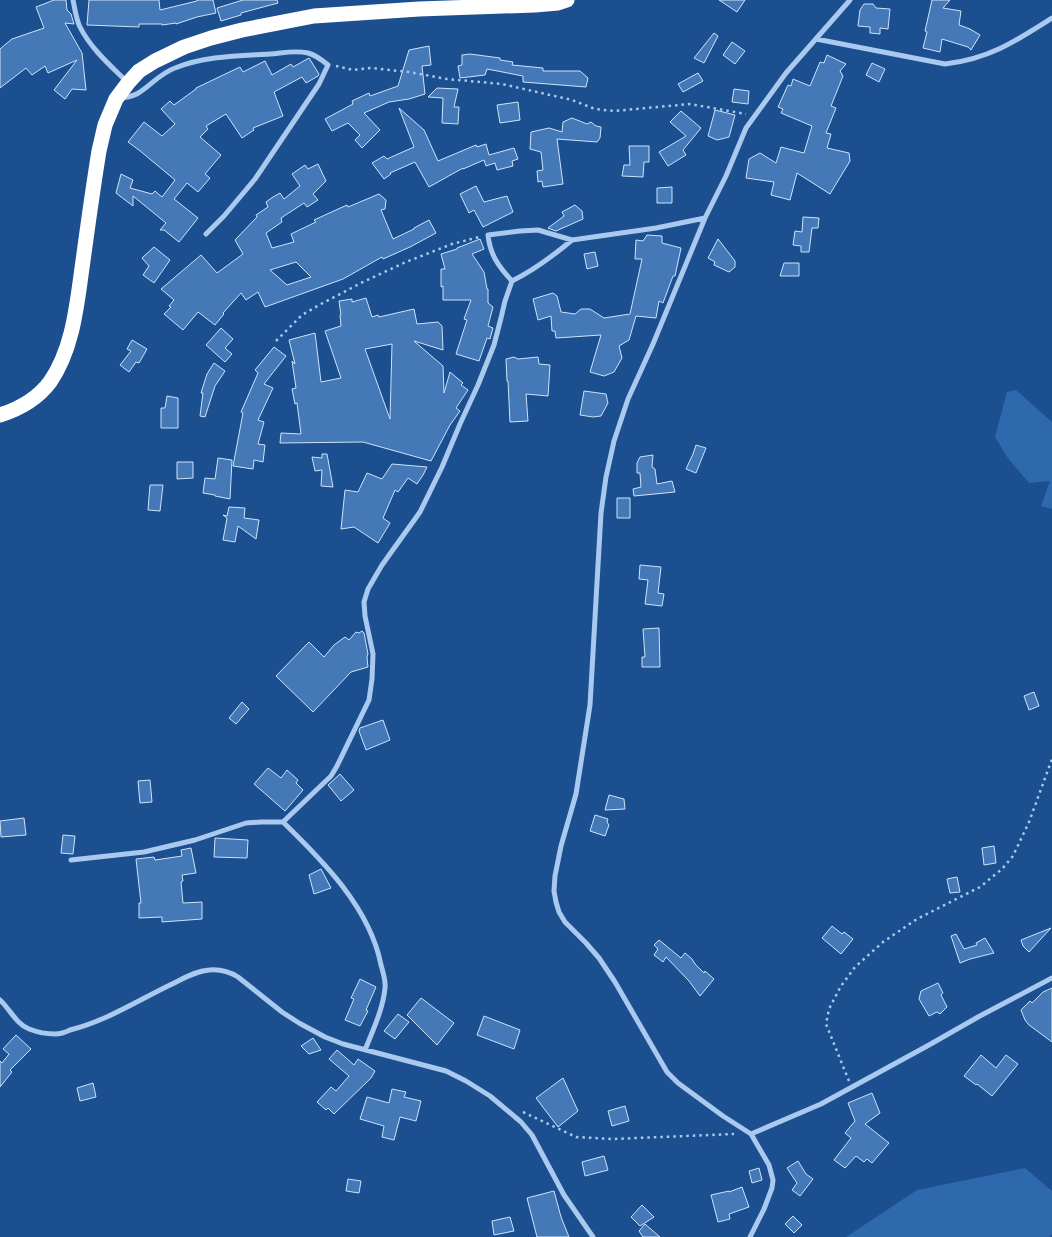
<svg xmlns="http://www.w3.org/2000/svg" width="1052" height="1237" viewBox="0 0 1052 1237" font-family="'Noto Sans',sans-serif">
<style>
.green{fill:#2e69ad}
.building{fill:#4478b7;stroke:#cfe3fa;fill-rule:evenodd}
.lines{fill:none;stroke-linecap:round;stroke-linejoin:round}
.path{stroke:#a9c9ee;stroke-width:2.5;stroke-dasharray:2.5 4;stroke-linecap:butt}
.street{stroke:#a9c9ee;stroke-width:5}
.highway{stroke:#fff;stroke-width:15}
</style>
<rect width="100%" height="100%" fill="#1b4f8f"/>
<path class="green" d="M1016,390L1052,422V509L1041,506L1050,481L1029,483L1007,457L995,437L1007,392Z
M1025,1168L1052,1191V1234L1050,1237H846L917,1190Z"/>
<path class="building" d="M54,0H66L67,10L71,14L74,24L65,23L82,53L86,90L72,89L65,99L54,90L77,60L48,73L45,66L32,75L26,68L0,88V49L12,39L44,28L36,7Z
M89,0H159L160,10L197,1V0H213L216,13L197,17L176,24V23L162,25V24H139V27L87,25Z
M243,0H277L278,3L241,13V15L221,21L217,8Z
M719,0H745L737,12Z
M932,0H950L943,8L961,11L959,25L970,29L980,35L971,50L968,47L942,39L940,52L923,48L927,32L925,31Z
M864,4H873L876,8L890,9L888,29L880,28V34L870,33V27L858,26L860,10Z
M714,33L718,36L704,63L694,58Z
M732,42L745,51L735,64L723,55Z
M429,46L431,65L422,66L425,94L409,99L389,102L364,113L380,130L362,148L355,140L360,135L348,123L332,131L325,119L353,104L352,101L369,93L370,96L398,86L409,50Z
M470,54L500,58V60L513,62L512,65L543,68V71H580L588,78L586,87L523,82V76L487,69L485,75L460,78L458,66L462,65V55Z
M827,55L846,64L840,71L843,76L831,106L836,108L826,133L831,134L827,148L849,153L850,161L830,194L797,173L790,200L771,195L774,182L746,178L749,159L760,153L776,163L781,147L804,153L812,126L781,113L783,109L778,107L788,85L791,86L793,79L810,86L820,62L824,63Z
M309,58L319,74L318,76L306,83L302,77L274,92L283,116L253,128L254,130L242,138L226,114L206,126L208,129L200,137L221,155L205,174L210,178L198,192L187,183L174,199L198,218L179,242L164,230H160L166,223L133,196V206L116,193L121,174L133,180L130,188L152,194L155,191L162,197L175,180L139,150L128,142L144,122L162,136L175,124L161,109L170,101L174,105L196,89V88L240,67L243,72L265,61L272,75L291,64L293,67Z
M872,63L885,69L879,82L866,75Z
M698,73L703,81L683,92L678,84Z
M437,88L458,89L454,107H459L458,124L442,123L443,98L428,97Z
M734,89L749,91L748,104L732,102Z
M518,102L520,120L500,123L497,105Z
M399,108L424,130L438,161L476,145L477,147L486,144L489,155L514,148L518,159L512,161L513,166L497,170L495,163L486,166L484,160L463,169V168L429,187L415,162L390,173L391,174L384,179L372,163L384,156L387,159L414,147Z
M715,110L735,115L729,137L717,140L708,136Z
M681,111L701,128L683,150L686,155L668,166L659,152L686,136L670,122Z
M572,118L587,124L591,122L596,126L601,127L600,138L597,142L557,139L563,184L543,187L542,181L538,182L537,171L543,170L541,152L530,149L531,132L549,128L562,132L563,122Z
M629,146H649V162H644L643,177L622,176L624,165H630Z
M318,164L326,181L313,194L318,200L307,207L304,203L281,218L282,222L266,233L272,248L294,242L291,234L316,222L314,220L347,205L348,207L379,194L386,200L385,209L381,210L393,239L414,229V228L429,220L436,233L410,247L383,259L382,257L343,279L265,307L258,292L246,300L241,293L223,313L224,314L215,325L198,312L183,330L164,314L171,307L169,306L174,300L161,289L201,255L217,273L243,254L235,240L257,217L256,215L268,207L266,202L273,197L280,193L284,199L300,186L292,174L305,165L308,169ZM296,262L311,277L287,285L270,270Z
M476,186L484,202L507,196L513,212L483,227L474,210L469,213L460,194Z
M672,187V203H657V188Z
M575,205L582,211L583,219L556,231L548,228L564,216L562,212Z
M803,217L819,218L818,228H812L809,252H801V246L793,245L795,231L802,232Z
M647,235L662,236V243L681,248L675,276H673L663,303L659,301L656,318L636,316L629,340L619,346L622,358L614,372L604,376L590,372L601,335L556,338L555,331H552L551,316L538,320L533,299L553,293L557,296L561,312L575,314L581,309H590L604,318L630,314L642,259H635L636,240L643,241Z
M480,239L484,249L472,254L484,272L487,289H488V303L493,307L488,326L493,328L490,339L487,338L479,361L456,354L467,320L464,319L471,300H443V286L441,287V269H445L441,254L457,249V248Z
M718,239L735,261V267L729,272L714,265L715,262L708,258Z
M154,247L170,260L154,283L143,275L149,266L142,258Z
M595,252L598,266L587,269L584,254Z
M784,263H799V276H780Z
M366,298L372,317L378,315L379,317L414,309L417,324L438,322L442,326L443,350L414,341L443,366L444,393L450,372L463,383L461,385L468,390L456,408L460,411L450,425L431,461L363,442L280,443L281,433L301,434L297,403L295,404L292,389L296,388L292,361L295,364L289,340L315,333L321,382L341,378L325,331L341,326L340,315H341L339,301L352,299V302ZM392,344L390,419L365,349Z
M221,328L233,339L225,348L232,354L225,362L206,345Z
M132,340L147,349L139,363L136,362L129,372L120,365L131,351L127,349Z
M274,347L286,356L264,384L273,388L258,420L264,422L258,444L265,445L263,462L254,460L253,469L233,466L243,413L241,412L258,373L255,370Z
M514,357L518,359L538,357L539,364L550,365L548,396L526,394L528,421L510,422L508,381H507L506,359Z
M214,363L225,371L215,386L205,417L200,416L203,393H201L207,374Z
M584,391L606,394L608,403L601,416L593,417L580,415Z
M167,396L178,398V428H161V408H165Z
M696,445L706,448L696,473L686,469L693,454Z
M322,454H327L333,487L321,486L322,470L315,471L312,457L322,458Z
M653,455L652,467L655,469L657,484L672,481L675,492L634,496L633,489L641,487L640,473H637V463L640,457Z
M218,458L232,460L230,499L215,496V495L203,493L205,478L215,479Z
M177,462H193V478L177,479Z
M392,464L427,467L423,475L417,484L408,478L398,492L395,490L383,518L390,523L378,543L354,527L341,529L345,490L358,492L367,473L382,479Z
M150,485H163L160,511L148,510Z
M617,498H630V518H617Z
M229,507L245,508L244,518L259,520L256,539L238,526L235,542L223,540L227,518L223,515L227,516Z
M640,565L661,567L658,593L664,594L662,606L645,604L648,580L639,579Z
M659,628L660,667H642V657H645L643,629Z
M362,631L364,633L368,654L367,657L368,667L351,672L313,712L276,676L309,642L324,657L334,645L345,637L349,640L356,632L359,633Z
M1034,692L1039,706L1029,710L1024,696Z
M242,702L249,709L236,724L229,718Z
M383,720L390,740L366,750L359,731L360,728Z
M268,768L281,778L287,770L298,780L296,783L303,790L285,811L254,784Z
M340,774L354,790L341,801L328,785Z
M150,780L152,802L140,803L138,781Z
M609,795L624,799L625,809L605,810Z
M595,815L608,819L607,822L609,825L605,836L590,831Z
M24,818L26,835L1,837L0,821Z
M63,835L75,836L73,854L61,853Z
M215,838L248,840L247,858L214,857Z
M994,846L996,863L984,865L982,848Z
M191,848L196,873L182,875L183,881L181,882L183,903L202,902V919L162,922V917L139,918V903H141L136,859L154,857L155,860L182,856L181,850Z
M321,869L331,888L314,894L309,875Z
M957,877L960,892L950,893L947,879Z
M832,926L842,934L844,932L853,939L841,954L822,938Z
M1051,928L1029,952L1023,946L1021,940Z
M956,934L964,949L977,945L976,943L985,938L994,953L970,959L960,963L951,936Z
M659,940L681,958L685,953L692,959L695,964L704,973L705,971L714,979L700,996L689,981L666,957L663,962L654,955L658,949L654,945Z
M360,979L376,987L366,1010L368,1011L360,1026L345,1020L354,999L351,998Z
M938,983L943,993L941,995L947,1007L940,1014L937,1012L929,1016L919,999L921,991Z
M1052,988V1042L1029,1025L1025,1020L1021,1010L1030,1001L1032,1003L1043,992Z
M421,998L454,1023L437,1045L407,1015Z
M398,1014L409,1022L395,1039L384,1031Z
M484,1016L520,1030L514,1049L477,1035Z
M16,1035L31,1049L10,1070L12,1072L0,1087V1061L2,1063L9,1054L3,1049Z
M313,1038L321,1050L309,1054L301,1046Z
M337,1050L354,1065L358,1059L375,1071L371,1078L334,1114L328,1108L326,1110L317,1102L331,1087L336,1091L349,1076L329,1059Z
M981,1055L996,1068L1006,1055L1018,1064L992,1096L977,1084L976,1085L964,1076Z
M563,1078L578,1111L558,1127L536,1098Z
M93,1083L96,1097L80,1101L77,1088Z
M392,1089L406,1092L404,1097L421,1101L416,1121L400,1117L394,1140L382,1137L384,1126L360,1119L367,1097L389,1103Z
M872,1093L880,1113L865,1124L889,1143L872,1163L867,1159L864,1162L856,1156L845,1168L834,1160L851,1138L845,1133L855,1121L848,1103Z
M625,1106L629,1121L612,1126L608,1111Z
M604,1156L608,1170L585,1176L582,1162Z
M798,1161L806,1174L813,1179L800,1196L792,1190L797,1183L787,1168Z
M759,1168L762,1180L752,1183L749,1171Z
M348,1179L361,1181L359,1193L346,1191Z
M742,1187L749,1207L729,1214L730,1219L718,1222L711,1195L729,1191V1192Z
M554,1191L561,1217L569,1237H537L527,1198Z
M642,1205L654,1217L640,1226L631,1217Z
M793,1216L802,1225L794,1233L785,1224Z
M510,1217L514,1231L494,1235L492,1221Z
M645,1224L660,1237H643L639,1231Z"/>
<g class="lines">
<path class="path" d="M336,66L353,70L371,68L409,72L447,79L502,84L572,100L595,109L614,111L690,104L746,114
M276,341L302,315L321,304L361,283L406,262L452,244L479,237
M849,1081L826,1024L829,1009L841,986L855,967L883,942L917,919L980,887L1002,869L1013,856L1029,822L1052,759
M523,1112L576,1137L613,1139L734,1134"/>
<path class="street" d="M73,0C75,9 76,19 80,27C91,49 111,66 127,82
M816,39L945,64C989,59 1016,41 1052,18
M122,98C128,97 135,96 140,92C152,84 161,73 175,68C205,56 238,56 270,54C283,53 295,50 308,53C316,55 322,60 328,65L319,84L255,179L224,216L206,234
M512,281C499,267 490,255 488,235L520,231L538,230L572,240L656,228L705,218
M283,822L331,776L337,766L369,700L372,679L373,654L365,616L364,602L368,589L382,565L420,512L442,467L460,424L478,385L494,345L501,318L505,301L512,281C534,270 553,256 572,240
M71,860L144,852L195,840L246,823L261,822H283C323,861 370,908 381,965C383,972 386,981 385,988C383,1009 373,1030 365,1050
M0,1000C10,1009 16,1024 29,1029C37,1032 47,1034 55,1034C60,1034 66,1032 70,1030C106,1021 137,1001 170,985C183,979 195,971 209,970C219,969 230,972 238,977L282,1012L299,1023L325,1037L343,1044L446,1071L466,1081L490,1096L521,1122L532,1135L564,1195L593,1237
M751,1134L821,1104L929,1045L978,1017L1052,978
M750,1237L764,1209L772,1188L773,1180L769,1165L751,1134L723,1116L678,1083L667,1072L615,982L599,958L586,943L565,922L559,912L556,902L554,891L555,876L561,846L576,794L590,705L601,513L606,477L614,441L628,399L653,344L705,218L726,176L746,128L786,73L850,0"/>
<path class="highway" d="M0,415C19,409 38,398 50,382C74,347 77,302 83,261C88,224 93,188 99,151L105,125L116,99L128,83L139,71L155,61L184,47L211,38L242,30L314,16L419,9L535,5L558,3L567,0"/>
</g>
</svg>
